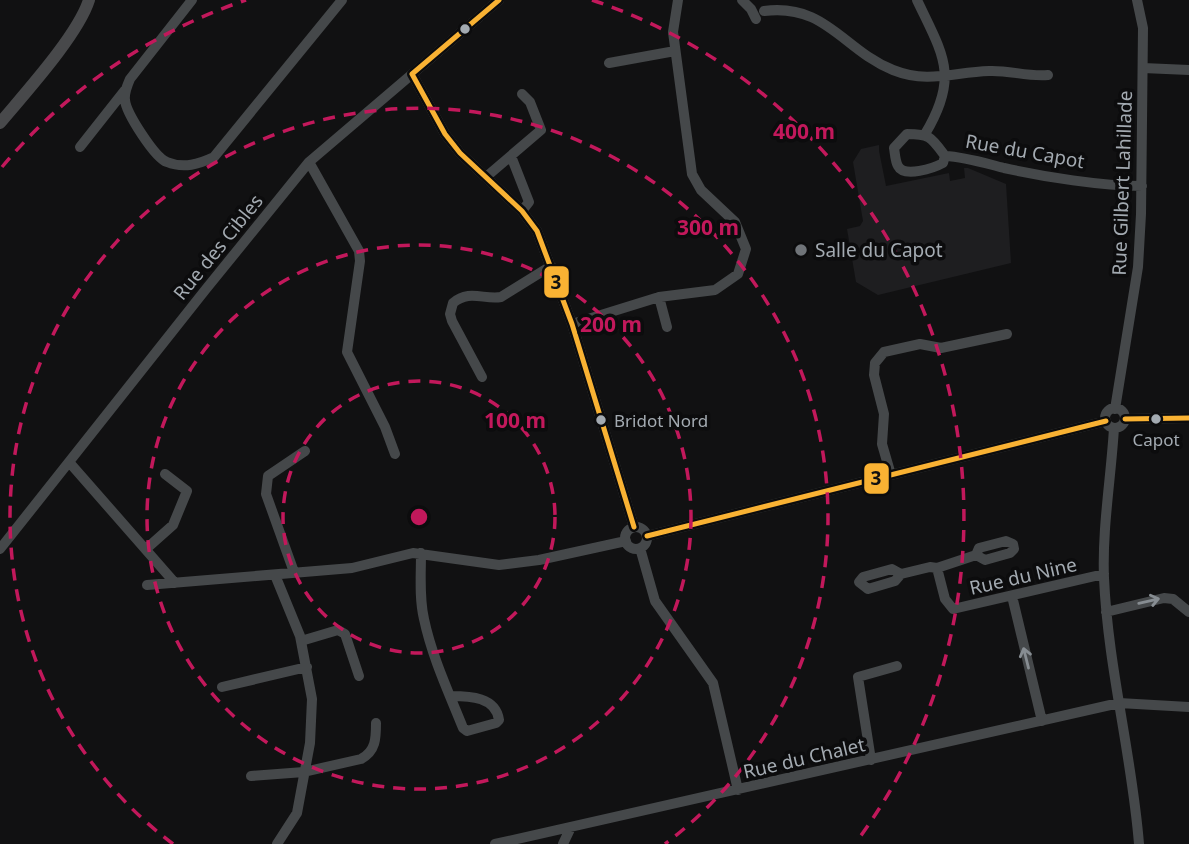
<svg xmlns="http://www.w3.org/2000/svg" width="1189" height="844" viewBox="0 0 1189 844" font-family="'Noto Sans',sans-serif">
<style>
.built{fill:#1e1e20}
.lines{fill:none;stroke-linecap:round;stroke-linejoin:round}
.minor{stroke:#45484a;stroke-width:10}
.major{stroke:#48494b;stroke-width:12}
.bus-1-casing{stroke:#0c0c0d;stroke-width:10}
.bus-1{stroke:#f9b233;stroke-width:5}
.oneway{stroke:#878d92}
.ring{fill:none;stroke:#c2185b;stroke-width:3.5;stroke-dasharray:12 9}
.bus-dot{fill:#a3aab1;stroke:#0c0c0d;stroke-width:2.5}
.poi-dot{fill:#707479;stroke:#0c0c0d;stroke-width:2.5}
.labels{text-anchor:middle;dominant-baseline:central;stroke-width:7;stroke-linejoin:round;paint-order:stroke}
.bus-label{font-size:17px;fill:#a3aab1;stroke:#0c0c0d;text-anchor:start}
.street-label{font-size:19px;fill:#a3aab1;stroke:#0c0c0d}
.poi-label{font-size:19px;fill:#a3aab1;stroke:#0c0c0d;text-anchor:start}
.centre{fill:#c2185b;stroke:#0c0c0d;stroke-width:3.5}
.ring-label{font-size:21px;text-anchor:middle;font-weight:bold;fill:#c2185b;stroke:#0c0c0d;stroke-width:7;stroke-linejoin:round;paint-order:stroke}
.line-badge{stroke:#0c0c0d;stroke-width:2.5}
.pale-badge-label{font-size:19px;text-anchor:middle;font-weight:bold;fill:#111}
</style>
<rect width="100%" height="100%" fill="#111112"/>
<path class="built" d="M879,145V151L886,186L949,173L950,181L965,178L964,168H968L1006,184L1011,263L878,295L856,282L847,229L860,226L863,221L853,162L861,149Z"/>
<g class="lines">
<path class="minor" d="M192,0L130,79C127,86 124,93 125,100C126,113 155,158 167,162C184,169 199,164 214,157L342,0
M742,0L751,9L756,19
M917,0C943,55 960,76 925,134
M764,11C826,3 843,50 893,70C928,84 954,72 989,71C1009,70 1028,77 1048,75
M609,63L675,51
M1143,68L1189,70
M412,74L445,134L460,153L522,211L537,231L572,324L634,527
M907,134C930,134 931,137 945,156L943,163C934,168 904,178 898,166C895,161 895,153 894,148Z
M80,147L125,90
M511,156L529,202L522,211
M945,156C966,157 984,163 1004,168C1045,177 1101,186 1142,186
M309,162L359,251L360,261L347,352L385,427L395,454
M486,177L541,130L530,102L522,94
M659,297L715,290L738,274L746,249L735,222L701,190L692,174L673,32L678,0
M572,324L659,297L667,327
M482,377L452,321L450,314L453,303C469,289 484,300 501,297L551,266
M1105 418a10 10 0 1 1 20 0a10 10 0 1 1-20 0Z
M1115,409L1138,267L1141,214L1143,28L1137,0
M1125,419L1189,418
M1114,428C1111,478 1102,529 1104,578C1108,668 1132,755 1139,844
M69,462L175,583
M891,475L882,444L884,414L874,375L875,363L884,352L920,344L941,348L1007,334
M625 538a11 11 0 1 1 22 0a11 11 0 1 1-22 0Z
M647,536L1106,421
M640,548L655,601L713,683L738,790
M0,549L206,289L309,162L499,0
M146,549L173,525L187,491L165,474
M421,553C421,575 419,598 424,619C432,657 449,693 463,728L467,731L496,723L499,720C496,697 470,696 451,696
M976,555L985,560L1010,553L1014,549L1013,544L1006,541L979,548L976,555L937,568L945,599L953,609L1104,574
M294,572L266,494L268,476L305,451
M901,574L892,569L863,577L859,582L868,589L895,581L901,574L930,567L937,568
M275,575L300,636L312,699L310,743L297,813L277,844
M147,585L352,568L413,553L499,565L539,560L626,541
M1012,596L1042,721
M1106,612L1164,598L1173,599L1189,612
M301,641L338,630L345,634L359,676
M222,687L307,667
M871,760L858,677L897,666
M251,776L304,772L361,759C376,751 376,738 376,723
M495,844L1119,703L1189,707
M563,844L571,827"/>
<path class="major" d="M0,123C25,93 78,35 89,0"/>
<defs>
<path id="bus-1" d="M412,74L445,134L460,153L522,211L537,231L572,324L634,527
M412,74L499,0
M1125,419L1189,418
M647,536L1106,421"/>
</defs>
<use href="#bus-1" class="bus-1-casing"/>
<use href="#bus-1" class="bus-1"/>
</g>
<defs><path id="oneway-shaft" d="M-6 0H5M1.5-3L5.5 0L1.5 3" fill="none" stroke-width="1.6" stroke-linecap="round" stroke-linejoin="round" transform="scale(1.75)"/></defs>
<g class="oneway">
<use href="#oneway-shaft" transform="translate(1149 601) rotate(-13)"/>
<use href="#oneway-shaft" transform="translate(1026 658) rotate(-104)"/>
</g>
<g class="ring">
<circle cx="419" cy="517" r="136"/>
<circle cx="419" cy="517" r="272"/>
<path d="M173 844A409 409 0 1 1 665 844"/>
<path d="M2 167A545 545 0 0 1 246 0M592 0A545 545 0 0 1 857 841"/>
</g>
<g class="bus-dot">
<circle cx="465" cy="29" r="6"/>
<circle cx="1156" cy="419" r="6"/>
<circle cx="601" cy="420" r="6"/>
</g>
<circle class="poi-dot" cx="801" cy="250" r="7"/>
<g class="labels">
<g class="bus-label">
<text x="614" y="420">Bridot Nord</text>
<text x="1156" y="439" text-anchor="middle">Capot</text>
</g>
<g class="street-label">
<text transform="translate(1025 151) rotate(10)">Rue du Capot</text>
<text transform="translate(1122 183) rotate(-88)">Rue Gilbert Lahillade</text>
<text transform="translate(218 247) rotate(-51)">Rue des Cibles</text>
<text transform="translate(1023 576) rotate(-13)">Rue du Nine</text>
<text transform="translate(804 758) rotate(-13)">Rue du Chalet</text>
</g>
<g class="poi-label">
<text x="815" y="250">Salle du Capot</text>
</g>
</g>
<circle cx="419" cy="517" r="10" class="centre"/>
<g class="ring-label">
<text x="804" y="139">400 m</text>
<text x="708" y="235">300 m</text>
<text x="611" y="332">200 m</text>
<text x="515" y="428">100 m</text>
</g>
<g class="line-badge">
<rect x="543" y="265" width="27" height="34" rx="7" fill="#f9b233"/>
<rect x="863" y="462" width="27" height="33" rx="7" fill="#f9b233"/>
</g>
<g class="pale-badge-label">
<text x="556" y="289">3</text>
<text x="876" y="485">3</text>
</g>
</svg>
